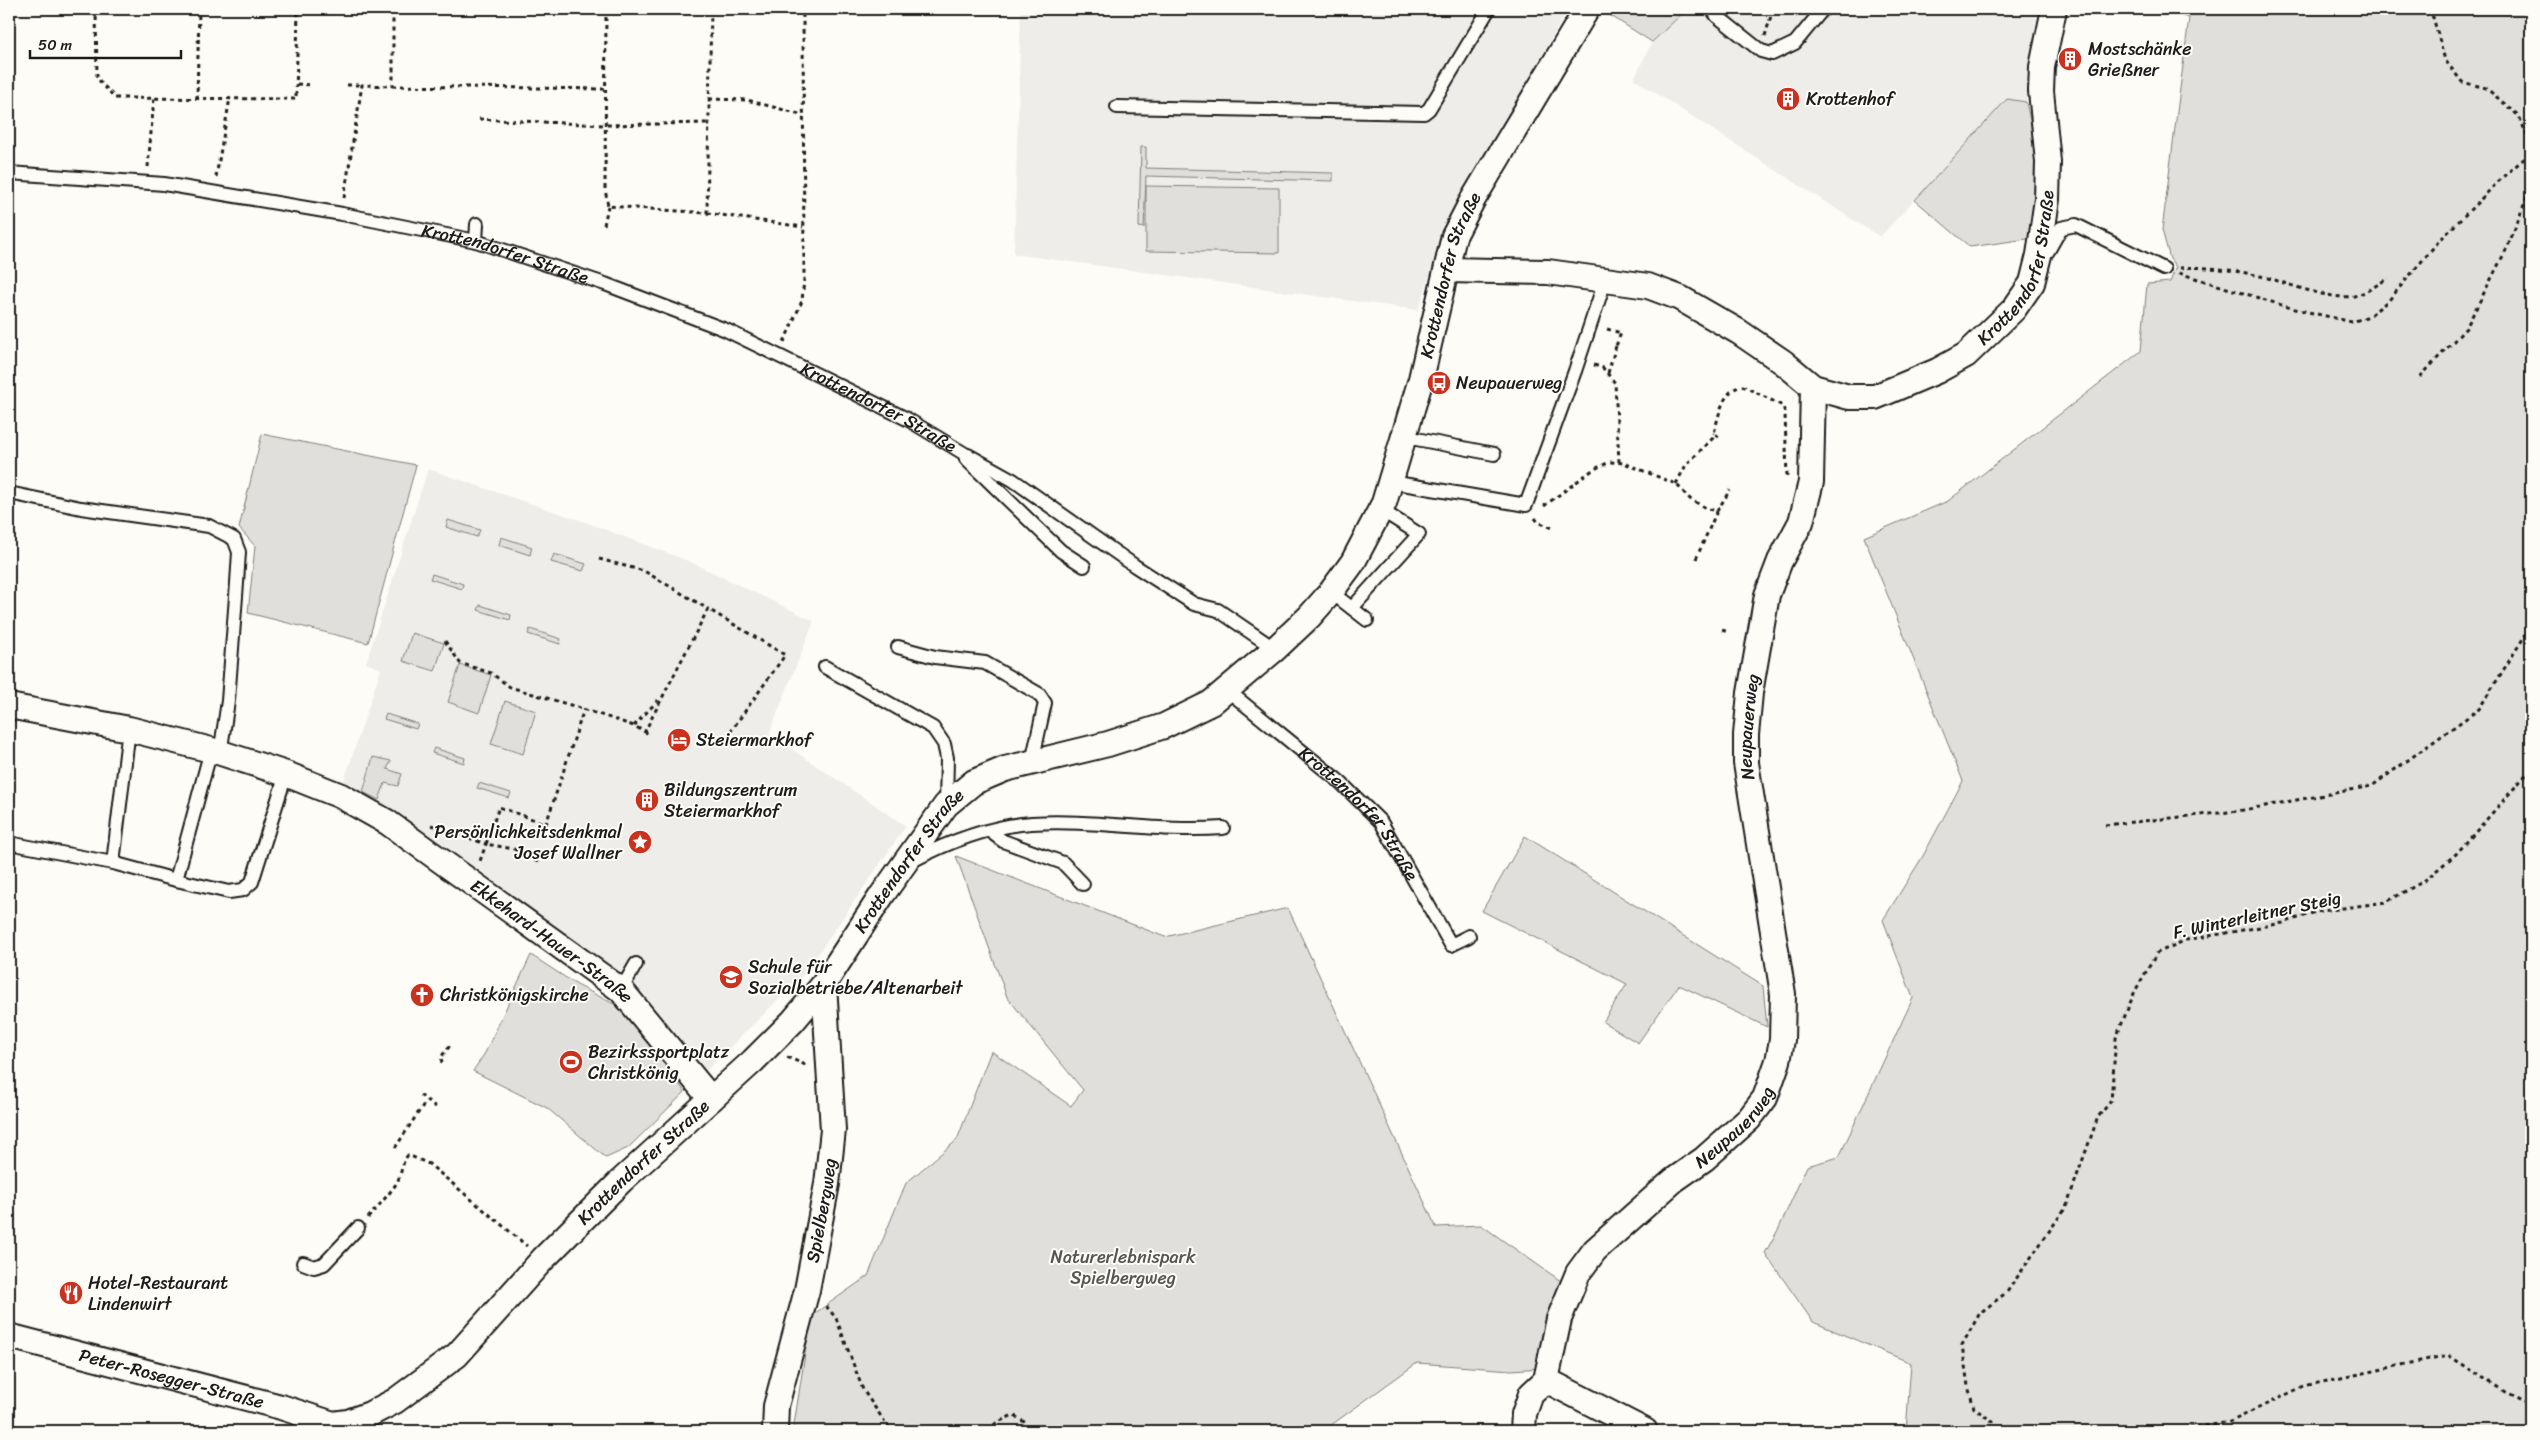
<svg xmlns="http://www.w3.org/2000/svg" width="2540" height="1440" font-family="Sriracha,sans-serif">
  <rect width="100%" height="100%" fill="#fdfcf7"/>
  <filter id="ink" filterUnits="userSpaceOnUse"><feTurbulence type="fractalNoise" baseFrequency=".02" numOctaves="2"/><feDisplacementMap in="SourceGraphic" scale="10" xChannelSelector="R" yChannelSelector="G"/><feConvolveMatrix kernelMatrix="1 2 1 2 8 2 1 2 1" color-interpolation-filters="sRGB"/></filter>
  <g filter="url(#ink)">
    <g fill="#eeede9">
      <path d="M1021,9H1568L1449,221L1418,310L1014,254Z"/>
      <path d="M1687,9H2040L2026,102L2007,99L1880,237L1634,79L1652,42Z"/>
      <path d="M428,469L585,522L691,562L814,621L769,734L906,826L805,973L700,1077L639,1009L359,807L363,792L344,781L381,669L366,663Z"/>
    </g>
    <g fill="#e0dfdb" stroke="#7e7e7c">
      <path d="M1600,9H1687L1652,42Z"/>
      <path d="M2168,9H2531V1431H1906L1911,1363L1813,1322L1765,1253L1779,1228L1807,1166L1839,1157L1913,998L1883,920L1923,856L1963,781L1864,537L1948,501L2141,351L2147,284L2170,282L2176,267L2170,259L2162,230L2189,18L2175,14Z"/>
      <path d="M2007,99L2026,102L2036,149L2034,238L1970,247L1915,200Z"/>
      <path d="M1141,147H1146V168L1333,173V181L1146,176L1144,228L1139,227Z"/>
      <path d="M1146,186L1279,188V253L1146,251Z"/>
      <path d="M262,434L416,465L368,643L248,613L255,546L239,528Z"/>
      <path d="M448,520L480,530L477,537L446,527Z"/>
      <path d="M501,537L532,547L530,555L499,545Z"/>
      <path d="M554,554L586,564L583,571L551,562Z"/>
      <path d="M432,574L463,584L462,589L430,579Z"/>
      <path d="M480,605L511,615L510,620L478,610Z"/>
      <path d="M530,629L561,639L560,644L528,634Z"/>
      <path d="M412,633L444,643L435,671L403,661Z"/>
      <path d="M460,665L491,675L479,713L448,702Z"/>
      <path d="M505,701L536,711L523,754L491,744Z"/>
      <path d="M386,714L418,724L416,729L384,719Z"/>
      <path d="M434,748L465,758L464,763L432,753Z"/>
      <path d="M373,757L391,761L387,769L402,774L398,786L385,783L379,800L363,792Z"/>
      <path d="M479,783L511,793L509,798L477,788Z"/>
      <path d="M1525,836L1763,986L1767,1027L1679,985L1638,1043L1603,1022L1627,984L1482,911Z"/>
      <path d="M956,856L1165,937L1288,908L1436,1227L1481,1225L1565,1284L1542,1368L1511,1370L1417,1363L1323,1431H793L811,1316L868,1276L906,1183L957,1140L991,1051L1071,1106L1083,1090L1007,997Z"/>
      <path d="M531,955L577,985L616,1005L641,1033L685,1092L628,1148L606,1158L547,1108L473,1071L485,1053Z"/>
    </g>
    <g fill="none" stroke-linecap="round" stroke-linejoin="round">
      <g stroke="#1c1c1c" stroke-width="16">
        <g id="lane">
          <path d="M1712,9L1717,16L1761,51L1772,54L1795,43L1823,9"/>
          <path d="M1117,107L1424,113L1429,109L1489,9"/>
          <path id="s1" d="M9,173L164,184L342,214L476,241L605,284L726,330L907,419L965,454L966,459L1061,551L1084,566"/>
          <path d="M476,241L477,224"/>
          <path d="M2042,255L2048,251L2061,228L2076,225L2164,269"/>
          <path d="M1406,437L1494,454"/>
          <path d="M968,455L1013,480L1135,566L1194,604L1218,610L1275,649"/>
          <path d="M1391,482L1526,505L1575,371L1606,278"/>
          <path d="M9,493L81,508L209,526L234,539L239,552L237,583L228,701L222,741L208,761L176,880L229,892L243,890L252,882L286,774"/>
          <path d="M1331,592L1367,620"/>
          <path d="M1352,608L1419,534L1381,510"/>
          <path d="M898,647L935,657L985,663L1039,694L1045,703L1032,762"/>
          <path d="M825,667L933,728L944,744L947,758L946,805"/>
          <path id="s2" d="M1227,690L1340,782L1381,822L1451,945L1469,936"/>
          <path d="M993,830L995,835L1003,841L1063,863L1083,884"/>
          <path d="M9,843L113,863L176,880"/>
          <path d="M912,861C948,842 991,826 1032,823C1096,819 1159,833 1223,828"/>
          <path d="M113,863L129,729"/>
          <path d="M621,990L636,964"/>
          <path d="M303,1263L314,1267L324,1264L358,1228"/>
        </g>
      </g>
      <g stroke="#1c1c1c" stroke-width="28">
        <g id="street">
          <path id="s3" d="M1447,270L1548,272L1648,286L1680,298L1739,332L1783,362L1813,387L1849,397H1875L1937,371L1966,355L2014,309L2032,283L2039,255L2047,199L2048,162L2041,91L2042,67L2054,9"/>
          <path id="s4" d="M9,706L129,729L215,751L286,774L341,796L387,822L621,990L711,1099"/>
          <path id="s5" d="M9,1336L281,1407L333,1424L348,1422L370,1414L395,1401L457,1355L543,1259L621,1181L753,1061L793,1021L824,984L882,895L946,805L974,782L1005,769L1108,744L1164,726L1211,703L1275,649L1309,617L1331,592L1353,562L1384,503L1421,379L1454,236L1472,201L1587,9"/>
          <path d="M1546,1380L1645,1431"/>
          <path id="s6" d="M775,1431L776,1406L807,1290L827,1184L833,1130L824,984"/>
          <path id="s7" d="M1523,1431L1524,1414L1531,1394L1546,1380L1559,1319L1578,1273L1595,1250L1674,1180L1704,1159L1749,1119L1765,1098L1778,1061L1782,1040L1783,994L1746,763V735L1750,693L1767,595L1780,561L1801,522L1811,482L1813,387"/>
        </g>
      </g>
      <g stroke="#1c1c1c" stroke-width="3" stroke-dasharray="4 4" stroke-linecap="butt">
        <path d="M96,9L97,78L115,98L296,99L298,9"/>
        <path d="M606,9L605,189L608,206L707,213L711,9"/>
        <path d="M2424,13L2433,17L2445,60L2462,82L2486,88L2519,116L2531,145"/>
        <path d="M1765,36L1773,9"/>
        <path d="M297,84L312,85"/>
        <path d="M347,85H362"/>
        <path d="M393,86L605,89"/>
        <path d="M197,99L199,9"/>
        <path d="M709,99L747,100L803,115"/>
        <path d="M479,119L605,125L709,123"/>
        <path d="M148,167L154,98"/>
        <path d="M216,177L230,98"/>
        <path d="M344,198L362,85L393,86V9"/>
        <path d="M707,213L803,227"/>
        <path d="M604,225L608,206"/>
        <path d="M2180,268C2207,266 2234,270 2260,276C2286,282 2328,301 2354,296C2366,293 2377,285 2388,278"/>
        <path d="M2179,273L2291,308L2352,322L2369,316L2389,300L2438,242L2506,174L2531,153"/>
        <path d="M1607,329L1621,333L1616,346H1618"/>
        <path d="M784,342L802,301L804,279L803,9"/>
        <path d="M1594,365L1603,368L1615,383L1619,462"/>
        <path d="M1608,373L1616,346"/>
        <path d="M2420,377L2466,328L2508,246L2531,187"/>
        <path d="M1719,437L1714,433C1719,416 1722,389 1743,386L1783,406L1785,413L1787,478"/>
        <path d="M1676,484L1686,465L1713,438L1714,433"/>
        <path d="M1544,506L1594,469L1610,462L1624,463L1676,484L1690,499L1706,508L1717,511L1730,490"/>
        <path d="M1535,518L1538,522L1555,529"/>
        <path d="M599,559L644,571L708,609"/>
        <path d="M1696,559L1717,511"/>
        <path d="M1722,630L1728,632"/>
        <path d="M445,641L460,663L491,673L510,687L577,707L634,726L651,735"/>
        <path d="M634,726L658,700"/>
        <path d="M644,733L708,609L785,655L726,738"/>
        <path d="M431,825L486,844L479,864"/>
        <path d="M2105,825L2238,811L2372,786L2479,709L2531,626"/>
        <path d="M538,862L514,849L486,844L499,807L546,824L584,709"/>
        <path d="M787,1057L808,1066"/>
        <path d="M442,1063L441,1057L452,1043"/>
        <path d="M420,1095L437,1108"/>
        <path d="M395,1148L426,1101"/>
        <path d="M368,1218C377,1207 388,1196 396,1184C402,1175 401,1163 408,1155L429,1164L527,1246"/>
        <path d="M826,1306L836,1318L863,1390L891,1431"/>
        <path d="M2531,1312L2529,1316L2531,1349"/>
        <path d="M988,1431L996,1423L1013,1415L1026,1423L1028,1431"/>
        <path d="M1993,1431V1422L1974,1408L1968,1386L1962,1345L1980,1313L2007,1292L2066,1207L2098,1117L2111,1101L2116,1038L2135,991L2157,953L2186,940L2283,923L2316,912L2386,902L2424,881L2456,854L2531,769"/>
        <path d="M2173,1431L2230,1422L2304,1386L2448,1355L2505,1392L2531,1404"/>
      </g>
      <use href="#lane" stroke="#fdfcf7" stroke-width="12"/>
      <use href="#street" stroke="#fdfcf7" stroke-width="24"/>
    </g>
  </g>
  <defs>
    <g id="building-disc" transform="scale(1.25)"><circle r="9.5" fill="#c8321e" stroke="#fdfcf7"/><path d="M-4-6H4V6H1V3H-1V6H-4ZM-2.5-4.3h1.7v1.8h-1.7ZM.8-4.3h1.7v1.8H.8ZM-2.5-1h1.7V.8h-1.7ZM.8-1h1.7V.8H.8Z" fill="#fff"/></g>
    <g id="bus-disc" transform="scale(1.25)"><circle r="9.5" fill="#c8321e" stroke="#fdfcf7"/><path d="M-5-6H5V4H4V6H2V4H-2V6H-4V4H-5ZM-3.5-4V0h7V-4ZM-3.5 1.2v1.5H-2V1.2ZM2 1.2v1.5H3.5V1.2Z" fill="#fff"/></g>
    <g id="hotel-disc" transform="scale(1.25)"><circle r="9.5" fill="#c8321e" stroke="#fdfcf7"/><path d="M-6-4.5h1.5V1H6V5H4.5V3h-9V5H-6ZM-4 0a1.8 1.8 0 1 1 3.6 0ZM.5 0V-2.5h3Q6-2.5 6 0Z" fill="#fff"/></g>
    <g id="sight-disc" transform="scale(1.25)"><circle r="9.5" fill="#c8321e" stroke="#fdfcf7"/><path d="M0-6L1.8-2.2L6-1.7L2.9 1.2L3.7 5.4L0 3.3L-3.7 5.4L-2.9 1.2L-6-1.7L-1.8-2.2Z" fill="#fff"/></g>
    <g id="school-disc" transform="scale(1.25)"><circle r="9.5" fill="#c8321e" stroke="#fdfcf7"/><path d="M0-5L7-2L0 1L-7-2ZM-4 1L0 2.5L4 1V4Q0 6-4 4Z" fill="#fff"/></g>
    <g id="church-disc" transform="scale(1.25)"><circle r="9.5" fill="#c8321e" stroke="#fdfcf7"/><path d="M-1.2-6h2.4v3.5h3.3v2.4h-3.3V6h-2.4V-.1h-3.3v-2.4h3.3Z" fill="#fff"/></g>
    <g id="stadium-disc" transform="scale(1.25)"><circle r="9.5" fill="#c8321e" stroke="#fdfcf7"/><path d="M0-5a6.5 5 0 1 0 0 10a6.5 5 0 1 0 0-10ZM-3.5-1.8h7v3.6h-7Z" fill="#fff"/></g>
    <g id="restaurant-disc" transform="scale(1.25)"><circle r="9.5" fill="#c8321e" stroke="#fdfcf7"/><path d="M-5-6h1v4h1v-4h1v4h1v-4h1v5L-1.5 .5V6h-2V.5L-5-1ZM5-6V6H3V1.5H1.5Q1.5-4 5-6Z" fill="#fff"/></g>
  </defs>
  <g fill-rule="evenodd">
    <use href="#building-disc" x="2070" y="59"/>
    <use href="#building-disc" x="1788" y="99"/>
    <use href="#bus-disc" x="1439" y="383"/>
    <use href="#hotel-disc" x="679" y="740"/>
    <use href="#building-disc" x="647" y="800"/>
    <use href="#sight-disc" x="640" y="842"/>
    <use href="#school-disc" x="731" y="977"/>
    <use href="#church-disc" x="422" y="995"/>
    <use href="#stadium-disc" x="571" y="1062"/>
    <use href="#restaurant-disc" x="71" y="1293"/>
  </g>
  <g text-anchor="middle" dominant-baseline="central" stroke-width="4" stroke-linejoin="round" paint-order="stroke">
    <g font-size="18" fill="#1c1c1c" stroke="#fdfcf7" text-anchor="start">
      <text x="2088" y="49">Mostschänke<tspan x="2088" dy="21">Grießner</tspan></text>
      <text x="1806" y="99">Krottenhof</text>
      <text x="1456" y="383">Neupauerweg</text>
      <text x="696" y="740">Steiermarkhof</text>
      <text x="664" y="790">Bildungszentrum<tspan x="664" dy="21">Steiermarkhof</tspan></text>
      <text x="622" y="832" text-anchor="end">Persönlichkeitsdenkmal<tspan x="622" dy="21">Josef Wallner</tspan></text>
      <text x="748" y="967">Schule für<tspan x="748" dy="21">Sozialbetriebe/Altenarbeit</tspan></text>
      <text x="440" y="995">Christkönigskirche</text>
      <text x="588" y="1052">Bezirkssportplatz<tspan x="588" dy="21">Christkönig</tspan></text>
      <text x="88" y="1283">Hotel-Restaurant<tspan x="88" dy="21">Lindenwirt</tspan></text>
    </g>
    <g font-size="18" fill="#1c1c1c" stroke="#fdfcf7">
      <text stroke="none"><textPath href="#s1" startOffset="504">Krottendorfer Straße</textPath></text>
      <text stroke="none"><textPath href="#s3" startOffset="666">Krottendorfer Straße</textPath></text>
      <text stroke="none"><textPath href="#s5" startOffset="2011">Krottendorfer Straße</textPath></text>
      <text stroke="none"><textPath href="#s1" startOffset="909">Krottendorfer Straße</textPath></text>
      <text stroke="none"><textPath href="#s7" startOffset="805">Neupauerweg</textPath></text>
      <text stroke="none"><textPath href="#s2" startOffset="182">Krottendorfer Straße</textPath></text>
      <text stroke="none"><textPath href="#s5" startOffset="1152">Krottendorfer Straße</textPath></text>
      <text transform="translate(2257 915) rotate(-12)">F. Winterleitner Steig</text>
      <text stroke="none"><textPath href="#s4" startOffset="601">Ekkehard-Hauer-Straße</textPath></text>
      <text stroke="none"><textPath href="#s7" startOffset="386">Neupauerweg</textPath></text>
      <text stroke="none"><textPath href="#s5" startOffset="748">Krottendorfer Straße</textPath></text>
      <text stroke="none"><textPath href="#s6" startOffset="226">Spielbergweg</textPath></text>
      <text stroke="none"><textPath href="#s5" startOffset="168">Peter-Rosegger-Straße</textPath></text>
    </g>
    <g font-size="18" fill="#575655" stroke="#fdfcf7">
      <text x="1123" y="1257">Naturerlebnispark<tspan x="1123" dy="21">Spielbergweg</tspan></text>
    </g>
  </g>
  <rect width="2540" height="1440" fill="none" stroke="#fdfcf7" stroke-width="30"/>
  <rect x="15" y="15" width="2510" height="1410" fill="none" stroke="#1c1c1c" stroke-width="2" filter="url(#ink)"/>
  <path d="M30 50v8h151v-8" fill="none" stroke="#1c1c1c" stroke-width="2.5"/>
  <text x="38" y="50" font-size="15" fill="#1c1c1c" stroke="#fdfcf7" stroke-width="4" paint-order="stroke">50 m</text>
</svg>
